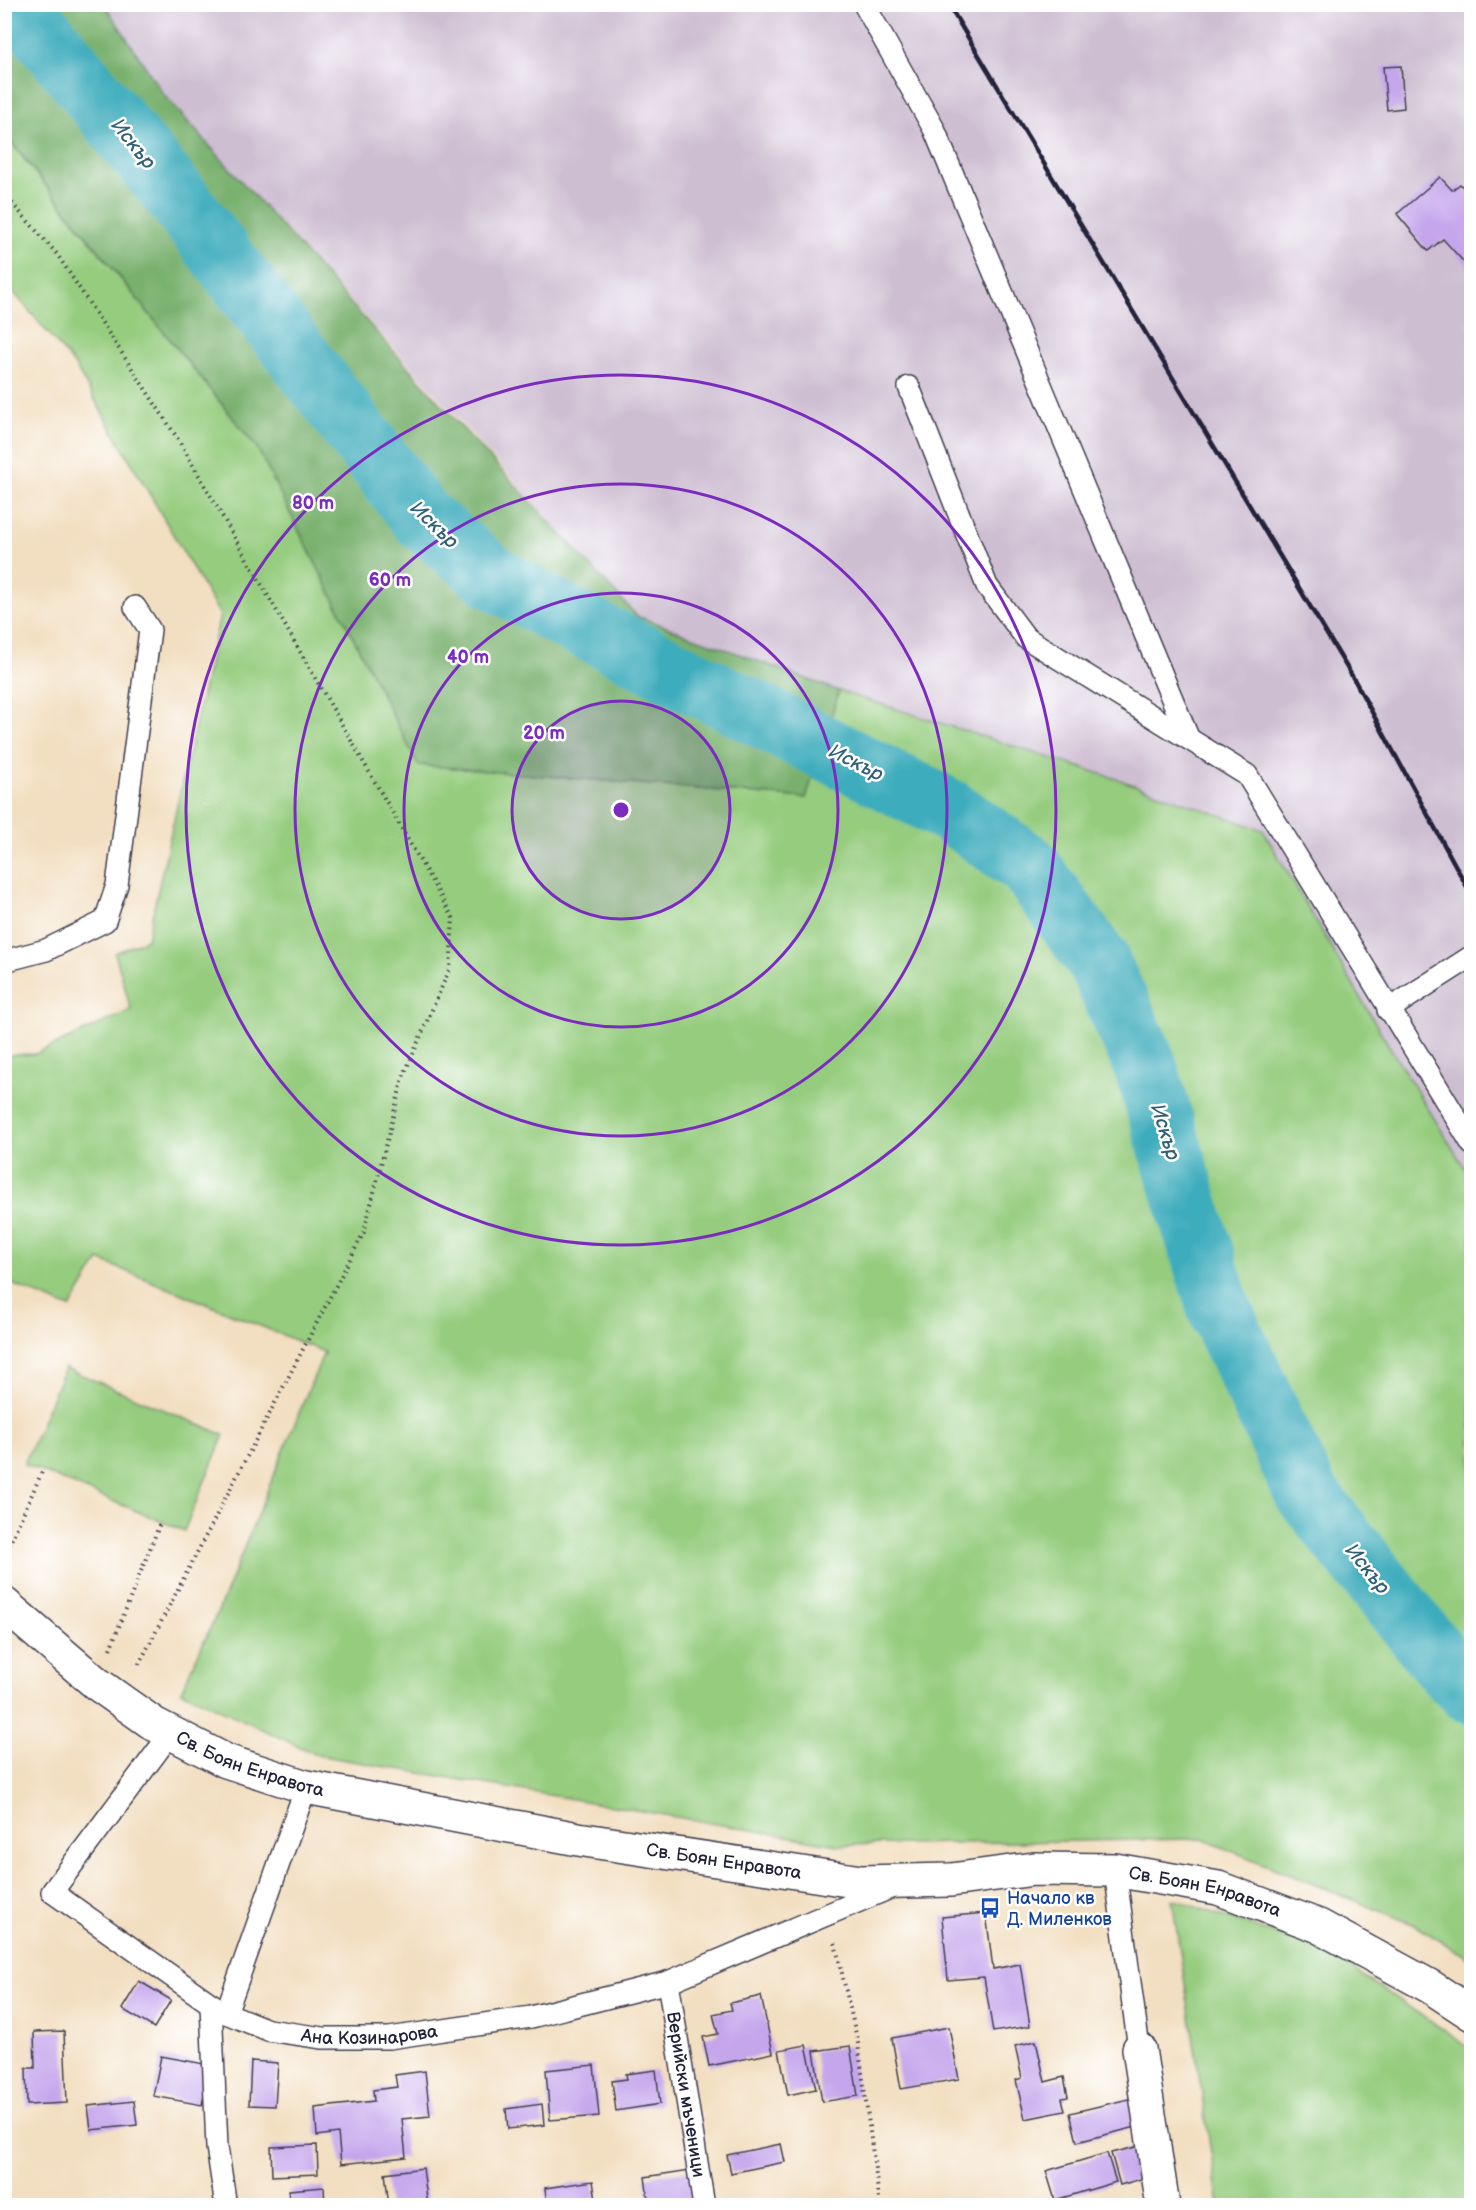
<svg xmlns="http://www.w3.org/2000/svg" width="1476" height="2210" font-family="'Balsamiq Sans',sans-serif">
  <rect width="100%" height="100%" fill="#fff"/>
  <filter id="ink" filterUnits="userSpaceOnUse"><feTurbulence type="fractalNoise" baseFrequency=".0167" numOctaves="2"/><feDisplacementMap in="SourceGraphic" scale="12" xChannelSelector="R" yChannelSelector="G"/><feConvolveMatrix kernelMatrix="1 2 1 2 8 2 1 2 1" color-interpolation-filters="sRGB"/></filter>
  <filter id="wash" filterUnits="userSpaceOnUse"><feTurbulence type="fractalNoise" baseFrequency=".008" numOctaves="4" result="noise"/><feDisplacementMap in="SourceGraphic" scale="24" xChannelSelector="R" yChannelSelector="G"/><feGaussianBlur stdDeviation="1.35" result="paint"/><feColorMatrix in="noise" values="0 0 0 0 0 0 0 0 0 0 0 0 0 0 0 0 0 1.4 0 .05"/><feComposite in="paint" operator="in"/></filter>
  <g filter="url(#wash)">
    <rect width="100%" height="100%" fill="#f2dec0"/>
    <path fill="#cebed2" d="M105,5H1471V1387L1120,780L839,691L637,616L164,95Z"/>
    <g fill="#95cc7e" stroke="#5c775c" stroke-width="1.5">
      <path d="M4,134L257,448L418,765L806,798L839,691L1120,780L1263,830L1378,1028L1471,1178V1960L1415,1925L1202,1839L838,1845L317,1755L181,1691L219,1609L324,1352L99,1260L70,1308L5,1281V1055L35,1054L131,1010L115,953L147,939L220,615L74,364L5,282Z"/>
      <path d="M65,1368L224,1435L184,1531L24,1464Z"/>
      <path d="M1172,1899L1326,1951L1471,2049V2205H1219Z"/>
    </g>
    <path fill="#78b06d" stroke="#4d6954" stroke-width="1.5" d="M4,5H105L164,95L468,434L637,616L839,691L806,798L418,765L257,448L5,134Z"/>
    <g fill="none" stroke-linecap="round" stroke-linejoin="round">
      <path stroke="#3eacbc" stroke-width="64" d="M19,4L179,200L422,518L493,577L567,618L950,811L1028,865L1098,961L1144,1062L1218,1306L1306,1493L1447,1669L1472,1693"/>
    </g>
    <g id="blocks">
      <g fill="#c5a6ec">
        <path d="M1401,66L1404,108L1387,110L1383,67Z"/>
        <path d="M1440,177L1452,190L1460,184L1472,197V271L1443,239L1428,251L1397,214Z"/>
        <path d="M986,1913L993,1969L1020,1964L1030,2026L993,2032L984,1977L948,1980L942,1917Z"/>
        <path d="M139,1981L171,2000L154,2028L122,2009Z"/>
        <path d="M761,1996L773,2053L709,2066L703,2037L718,2034L713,2014L732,2010L730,2003Z"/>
        <path d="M949,2027L959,2079L901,2089L892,2038Z"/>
        <path d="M64,2031L67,2103L27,2105L26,2068H35L34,2032Z"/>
        <path d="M1036,2041L1045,2082L1064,2077L1068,2097L1062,2098L1065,2111L1025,2119L1016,2080L1022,2078L1015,2046Z"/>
        <path d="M806,2045L816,2089L788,2095L779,2050Z"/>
        <path d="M850,2046L858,2096L822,2102L814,2051Z"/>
        <path d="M161,2056L210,2065L202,2105L153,2096Z"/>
        <path d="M251,2061L278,2063L275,2106L249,2105Z"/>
        <path d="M594,2065L599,2116L550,2120L546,2070Z"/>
        <path d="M656,2070L660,2104L616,2111L612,2081L627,2079L626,2074Z"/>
        <path d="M425,2071L430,2116L402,2119L406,2157L341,2164L338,2133L317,2136L315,2108L374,2101L373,2090L397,2087L395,2075Z"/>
        <path d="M1133,2098L1140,2126L1077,2142L1070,2113Z"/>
        <path d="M134,2101L137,2125L91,2130L88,2106Z"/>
        <path d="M542,2104L544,2125L508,2129L506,2109Z"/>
        <path d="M781,2144L785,2162L731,2173L727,2155Z"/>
        <path d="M317,2145L318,2174L272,2176L271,2147Z"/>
        <path d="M1140,2146L1148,2177L1120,2185L1111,2153Z"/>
        <path d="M1107,2153L1116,2182L1055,2200L1046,2171Z"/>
        <path d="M423,2168L428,2206H389L385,2173Z"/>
        <path d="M690,2170L695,2206H649L645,2177Z"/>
        <path d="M593,2181L597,2206H547L545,2188Z"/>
        <path d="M324,2187L325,2206H290L289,2190Z"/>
      </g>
    </g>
  </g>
  <g filter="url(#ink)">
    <use href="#blocks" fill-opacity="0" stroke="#413e4f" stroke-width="1.5"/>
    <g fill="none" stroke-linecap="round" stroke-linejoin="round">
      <g stroke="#413e4f" stroke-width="24">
        <g id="service">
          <path d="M864,4L934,129L1188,737"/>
          <path d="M909,387L987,586L1026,638L1247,775L1472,1144"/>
          <path d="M4,961L46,950L105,921L117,885L150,630L135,607"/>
          <path d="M1388,1010L1472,956"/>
          <path id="s1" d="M171,1733L52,1892L211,2004L226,2013L268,2030L323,2038H389L531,2017L668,1982L890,1888"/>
          <path d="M1115,1870L1139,2049"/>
          <path id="s2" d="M668,1982L704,2206"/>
          <path d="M211,2004L217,2147L226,2206"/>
          <path d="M226,2013L306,1787"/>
        </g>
      </g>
      <g stroke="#413e4f" stroke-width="36">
        <g id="minor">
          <path id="s3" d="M4,1604L96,1683L154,1724L226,1761L306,1787L578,1839L861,1882L951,1880L1034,1869L1115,1870L1218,1888L1319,1926L1431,1987L1472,2014"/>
          <path d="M1139,2049L1163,2206"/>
        </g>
      </g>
      <g stroke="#413e4f" stroke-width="4" stroke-dasharray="1.5 4.5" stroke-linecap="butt">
        <path d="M4,194L57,254L178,439L453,918L450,968L403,1077L364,1232L137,1668"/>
        <path d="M4,1556L42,1472"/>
        <path d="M110,1649L161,1521"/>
        <path d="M835,1943L858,2043L880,2206"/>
      </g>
      <use href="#service" stroke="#fff" stroke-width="21"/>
      <use href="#minor" stroke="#fff" stroke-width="33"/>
      <path stroke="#22223b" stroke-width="4.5" d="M948,4L1355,681L1472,896"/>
    </g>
  </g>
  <circle cx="621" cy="810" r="109" fill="#7b2cbf" fill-opacity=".12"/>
  <g fill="none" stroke="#7b2cbf" stroke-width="3">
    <circle cx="621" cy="810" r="109"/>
    <circle cx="621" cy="810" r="217"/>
    <circle cx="621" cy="810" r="326"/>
    <circle cx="621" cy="810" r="435"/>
  </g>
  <defs>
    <g id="bus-bare" transform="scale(1.62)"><path d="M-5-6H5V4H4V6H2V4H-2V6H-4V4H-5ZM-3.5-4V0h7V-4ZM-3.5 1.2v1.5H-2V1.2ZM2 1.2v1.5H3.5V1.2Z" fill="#1a4fb4" stroke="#fff" stroke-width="2.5" paint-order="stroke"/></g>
  </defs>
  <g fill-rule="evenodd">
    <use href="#bus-bare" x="990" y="1908"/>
  </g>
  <g text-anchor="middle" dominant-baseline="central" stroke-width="5" stroke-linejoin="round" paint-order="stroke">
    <g font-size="18" fill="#22223b" stroke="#fff">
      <text stroke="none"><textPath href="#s3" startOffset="297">Св. Боян Енравота</textPath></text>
      <text stroke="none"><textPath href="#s3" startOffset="782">Св. Боян Енравота</textPath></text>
      <text stroke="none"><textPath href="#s3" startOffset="1268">Св. Боян Енравота</textPath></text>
      <text stroke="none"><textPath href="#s1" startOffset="558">Ана Козинарова</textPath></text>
      <text stroke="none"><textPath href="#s2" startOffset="114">Верийски мъченици</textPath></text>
    </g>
    <g font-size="18" fill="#164399" stroke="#fff" text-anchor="start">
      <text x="1007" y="1898">Начало кв<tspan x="1007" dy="21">Д. Миленков</tspan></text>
    </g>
    <g font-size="20" font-style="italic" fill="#2f6075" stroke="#fff">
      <text transform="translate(133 144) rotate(51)">Искър</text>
      <text transform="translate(434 525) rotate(44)">Искър</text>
      <text transform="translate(856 763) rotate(27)">Искър</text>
      <text transform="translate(1165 1132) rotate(73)">Искър</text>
      <text transform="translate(1367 1569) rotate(51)">Искър</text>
    </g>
  </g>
  <circle cx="621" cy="810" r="9" fill="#7b2cbf" stroke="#fff" stroke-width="3"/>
  <g font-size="18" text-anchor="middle" font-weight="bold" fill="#7b2cbf" stroke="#fff" stroke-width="5" stroke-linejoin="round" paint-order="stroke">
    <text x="313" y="509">80 m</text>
    <text x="390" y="586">60 m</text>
    <text x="468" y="663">40 m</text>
    <text x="544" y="739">20 m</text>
  </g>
  <rect width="1476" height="2210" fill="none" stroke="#fff" stroke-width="24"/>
</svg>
